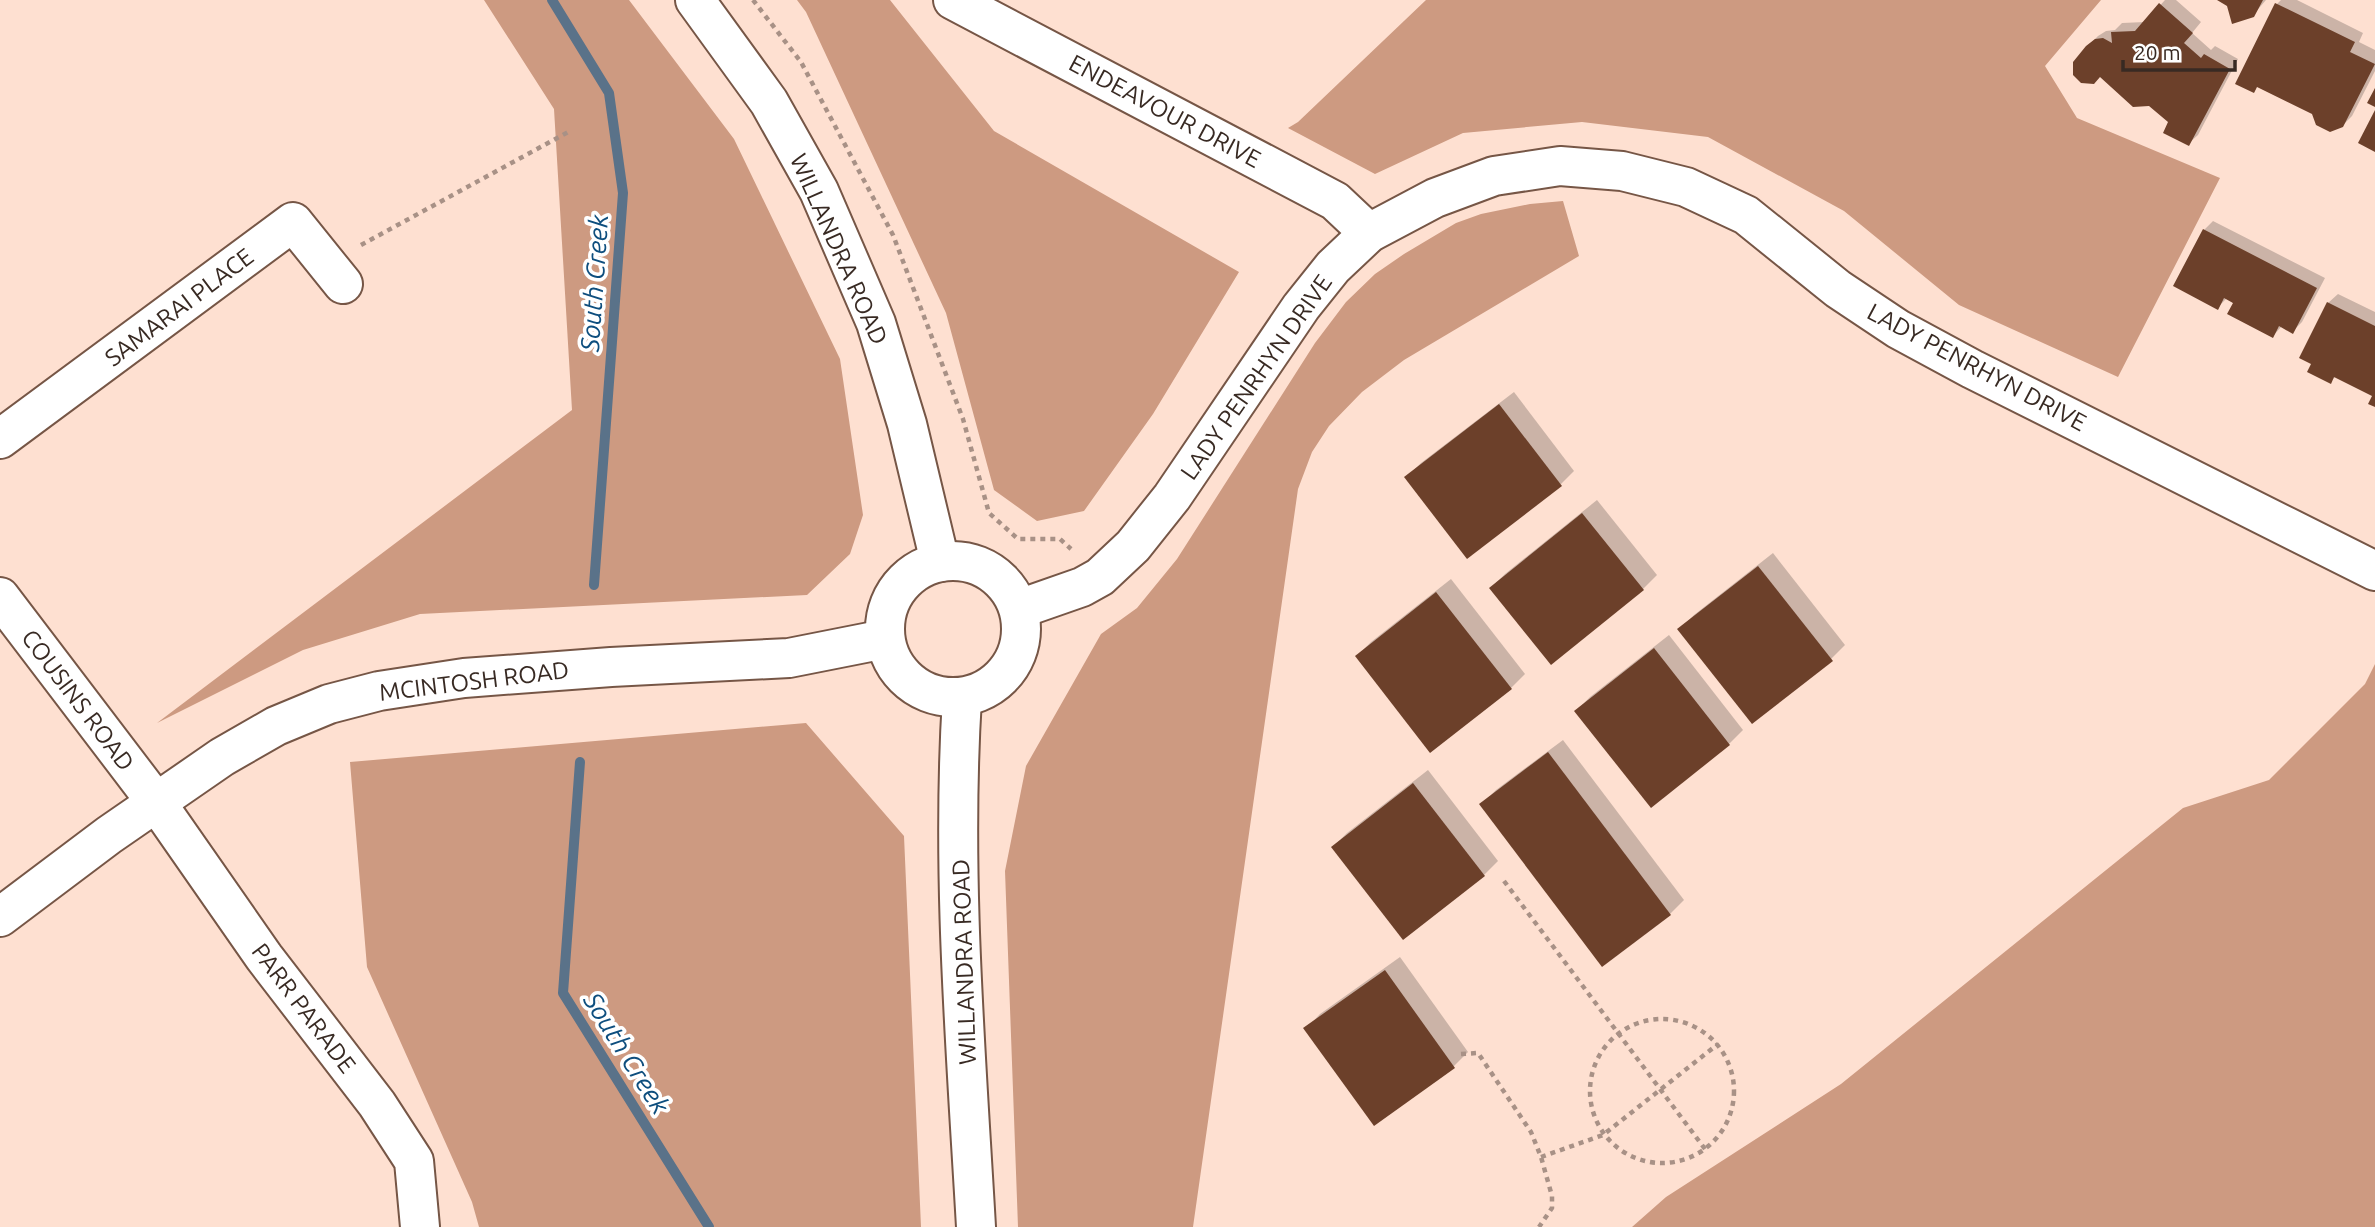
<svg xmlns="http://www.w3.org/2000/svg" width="2375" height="1227" font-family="Ubuntu,sans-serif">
  <rect width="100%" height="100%" fill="#fee0d1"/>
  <g fill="#cd9a81">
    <path d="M484,0H629L734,139L840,359L863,515L850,554L807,595L420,614L303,650L157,723L572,410L554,109Z"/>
    <path d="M797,0H890L994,131L1239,272L1153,414L1084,511L1037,521L994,490L946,313L806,12Z"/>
    <path d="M1426,0H2101L2045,66L2077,118L2220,178L2118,377L1959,305L1844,211L1708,137L1582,122L1463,133L1375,174L1288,128L1298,122Z"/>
    <path d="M1563,201L1579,256L1404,360L1362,392L1329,426L1312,452L1298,489L1193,1227H1018L1005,871L1026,766L1101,634L1137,608L1177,559L1315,343L1346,302L1375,274L1404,254L1456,223L1481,214L1530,204Z"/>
    <path d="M2375,664V1227H1632L1666,1197L1841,1084L2183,808L2269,780L2365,684Z"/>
    <path d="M806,723L904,836L921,1227H479L472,1202L367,967L350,762Z"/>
  </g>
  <g fill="#0003">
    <path d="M2165,0H2176L2201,22L2192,33L2211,50L2215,46L2238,59L2198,135L2188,144L2171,122L2087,47L2098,36L2106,31L2115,30L2122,23L2145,22Z"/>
    <path d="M2221,0H2266L2253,15Z"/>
    <path d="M2281,0H2297L2363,33L2359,42L2375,50V71L2352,116L2342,126L2277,4Z"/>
    <path d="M2213,221L2325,278L2302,322L2293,331L2282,326L2273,336L2227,298L2218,307L2204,230Z"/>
    <path d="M2338,294L2375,312V405V395L2336,376L2330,382L2328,303Z"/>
    <path d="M1514,392L1574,471L1560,485L1407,477L1421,463Z"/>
    <path d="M1597,500L1657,575L1643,589L1491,588L1505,574Z"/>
    <path d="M1773,553L1845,645L1831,659L1680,629L1694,615Z"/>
    <path d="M1451,579L1525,674L1511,688L1357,656L1371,642Z"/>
    <path d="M1669,635L1743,730L1729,744L1576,711L1590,697Z"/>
    <path d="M1563,740L1684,900L1670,914L1482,804L1496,790Z"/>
    <path d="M1428,770L1498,861L1484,875L1333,847L1347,833Z"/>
    <path d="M1400,957L1468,1052L1454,1066L1374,1124L1306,1029L1320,1014Z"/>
  </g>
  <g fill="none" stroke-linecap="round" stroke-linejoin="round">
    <g stroke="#5a7289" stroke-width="10">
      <path d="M552,0L609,93L623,193L594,585"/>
      <path d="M580,762L563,993L709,1227"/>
    </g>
  </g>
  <g fill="#6c402a">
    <path d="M2217,0H2263L2254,17L2232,24L2227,6Z"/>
    <path d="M2159,3L2193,33L2184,43L2201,58L2204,54L2230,69L2189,146L2163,133L2168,122L2149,106L2133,107L2100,77L2094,84L2081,83L2073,75V62L2086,46L2095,39L2103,38L2112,43L2111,32L2135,31Z"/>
    <path d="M2275,3L2355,42L2350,52L2375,64L2343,127L2330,132L2316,125L2312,114L2257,87L2254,93L2235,84Z"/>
    <path d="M2375,88V107L2367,103Z"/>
    <path d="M2375,110V152L2358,143Z"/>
    <path d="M2203,229L2317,288L2293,334L2279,326L2273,338L2227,314L2233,303L2224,298L2218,310L2173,286Z"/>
    <path d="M2327,302L2375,326V407L2368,404L2372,396L2334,377L2331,384L2307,372L2311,364L2299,358Z"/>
    <path d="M1499,404L1562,486L1467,559L1404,477Z"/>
    <path d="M1582,513L1644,590L1551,665L1489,588Z"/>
    <path d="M1758,566L1833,661L1752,724L1677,629Z"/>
    <path d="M1436,592L1512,689L1430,753L1355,656Z"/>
    <path d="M1654,648L1730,745L1651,808L1574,711Z"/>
    <path d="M1548,752L1671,915L1602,967L1479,804Z"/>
    <path d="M1413,783L1485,876L1403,940L1331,847Z"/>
    <path d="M1385,970L1455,1068L1374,1126L1303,1028Z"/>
  </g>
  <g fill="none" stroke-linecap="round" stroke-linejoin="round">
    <g stroke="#765646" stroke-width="42">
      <g id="minor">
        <path d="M953,0L1335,201L1369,233"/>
        <path d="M0,439L293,222L343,284"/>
        <path d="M0,597L156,802L264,957L377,1104L414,1161L420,1227"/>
      </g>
    </g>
    <g stroke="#765646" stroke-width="42">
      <g id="tertiary">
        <path d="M1019,609L1082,587L1100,577L1133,546L1172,497L1301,307L1333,267L1369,233L1435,198L1494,176L1560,166L1622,171L1686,187L1746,215L1838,289L1898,329L1972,369L2375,571"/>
        <path d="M0,917L109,835L222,757L276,726L329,704L379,691L464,678L611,667L789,658L885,639"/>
      </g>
    </g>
    <g stroke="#765646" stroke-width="42">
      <g id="secondary">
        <path d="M695,0L769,102L819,191L876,323L907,424L940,562"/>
        <circle cx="953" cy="629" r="68"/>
        <path d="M962,698C951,874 966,1051 976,1227"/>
      </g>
    </g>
    <g stroke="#a89186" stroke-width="4.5" stroke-dasharray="5 5" stroke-linecap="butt">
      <path d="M753,0L801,62L893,235L963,419L989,513L1018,539H1060L1071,549"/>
      <path d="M361,245L570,131"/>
      <path d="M1504,881L1705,1149"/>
      <circle cx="1662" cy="1091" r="72"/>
      <path d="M1461,1054L1478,1053L1531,1132L1541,1157L1552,1196V1208L1539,1227"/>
      <path d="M1541,1157L1603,1135L1718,1044"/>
    </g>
    <use href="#minor" stroke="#fff" stroke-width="38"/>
    <use href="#tertiary" stroke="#fff" stroke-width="38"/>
    <use href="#secondary" stroke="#fff" stroke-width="38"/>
  </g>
  <g text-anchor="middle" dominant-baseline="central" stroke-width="7" stroke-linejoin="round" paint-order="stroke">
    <g font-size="24" fill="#382a23" stroke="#fff">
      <text transform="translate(1165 111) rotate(28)">ENDEAVOUR DRIVE</text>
      <text transform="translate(839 249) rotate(66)">WILLANDRA ROAD</text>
      <text transform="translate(179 307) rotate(-37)">SAMARAI PLACE</text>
      <text transform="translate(1977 367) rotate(28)">LADY PENRHYN DRIVE</text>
      <text transform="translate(1256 377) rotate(-55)">LADY PENRHYN DRIVE</text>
      <text transform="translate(474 681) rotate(-7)">MCINTOSH ROAD</text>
      <text transform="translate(78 700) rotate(53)">COUSINS ROAD</text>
      <text transform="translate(964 962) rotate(-92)">WILLANDRA ROAD</text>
      <text transform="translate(304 1008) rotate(53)">PARR PARADE</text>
    </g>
    <g font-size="26" font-style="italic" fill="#0e4e7e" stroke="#fff">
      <text transform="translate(594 283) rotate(-86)">South Creek</text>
      <text transform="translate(627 1053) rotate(58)">South Creek</text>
    </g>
  </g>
  <path d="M2123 60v10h112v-10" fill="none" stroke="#382a23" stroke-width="3.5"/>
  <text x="2134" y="60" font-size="21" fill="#382a23" stroke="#ffffff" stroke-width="5" paint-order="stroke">20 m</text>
</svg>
